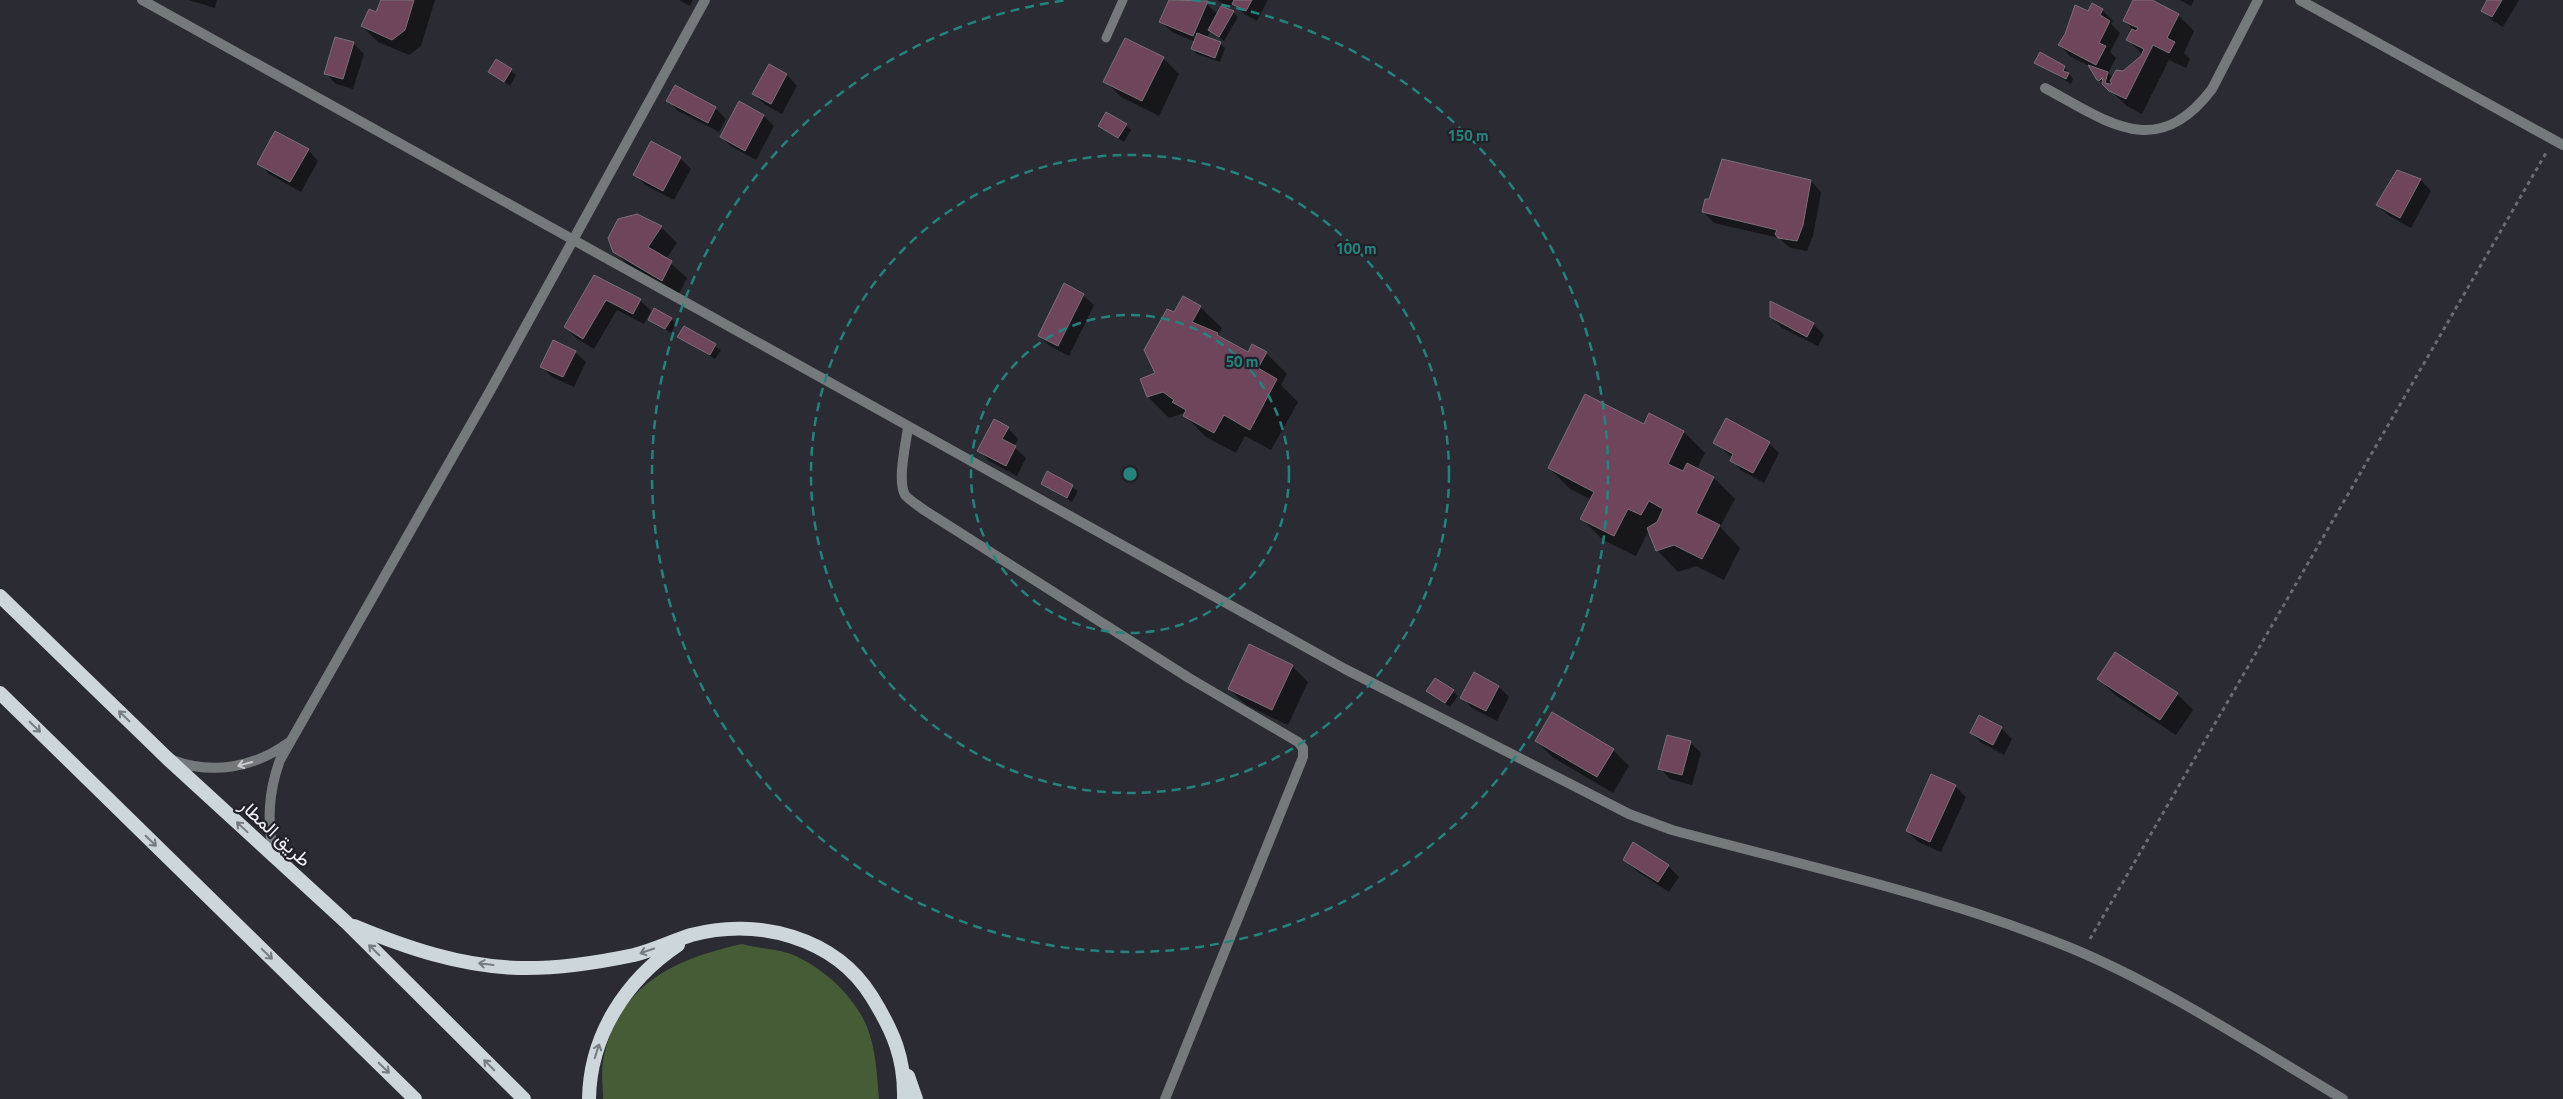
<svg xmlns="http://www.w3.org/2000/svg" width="2563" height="1099" font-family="'Titillium Web',Vazirmatn,sans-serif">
  <rect width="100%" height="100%" fill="#2b2b33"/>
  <path fill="#465c37" d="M742,944C756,948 778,949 791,954C822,967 854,995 867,1027C876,1049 877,1076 879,1099H603C603,1087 601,1073 603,1061C617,985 674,959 742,944Z"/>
  <g fill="#0007">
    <path d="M188,0H217L215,8Z"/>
    <path d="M382,0H435L421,46L409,55L378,42L362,26L376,14Z"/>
    <path d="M679,0H693L690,6Z"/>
    <path d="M1170,0H1202L1218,14L1233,12L1238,17L1224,41L1210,31L1207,38L1220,43L1225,48L1220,62L1197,54L1192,49L1195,42L1172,32L1161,22Z"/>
    <path d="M1217,0H1268L1257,21L1244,14L1233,2L1230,8Z"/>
    <path d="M2135,0H2149L2178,15L2194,31L2184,53L2190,59L2186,68L2169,60L2142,114L2127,106L2098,79L2091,67L2070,56L2059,45L2089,12L2102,10L2113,21L2111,24L2120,33L2110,52L2116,58L2108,73L2113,78L2123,73L2143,55L2128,40L2133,30L2125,21Z"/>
    <path d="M2180,0H2194L2191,6Z"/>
    <path d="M2488,0H2519L2503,27L2493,21L2482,10Z"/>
    <path d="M353,43L364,54L353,89L336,84L326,74Z"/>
    <path d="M1163,58L1179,74L1159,116L1121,97L1105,81Z"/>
    <path d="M497,61L516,75L510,86L490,72Z"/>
    <path d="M2035,62L2064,67L2073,79L2071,84Z"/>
    <path d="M769,66L787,75L797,86L782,114L764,104L753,94Z"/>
    <path d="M668,100L715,108L726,119L719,132L678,111Z"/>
    <path d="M739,103L764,116L774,126L756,160L732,147L721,137Z"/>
    <path d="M1099,125H1126L1131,130L1124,142Z"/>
    <path d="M308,150L318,161L301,192L269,174L259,163Z"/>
    <path d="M680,158L691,169L674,200L645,185L634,174Z"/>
    <path d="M2398,171L2421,180L2431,191L2411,228L2388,215L2377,205Z"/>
    <path d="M1811,181L1821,192L1813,236L1807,251L1790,248L1779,238L1714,223L1703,212Z"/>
    <path d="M661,227L677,243L666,259L687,278L678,296L631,268L614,251Z"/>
    <path d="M594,277L640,300L651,311L644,324L617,310L594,349L576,338L565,327Z"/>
    <path d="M1083,295L1094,305L1069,356L1050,346L1039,336Z"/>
    <path d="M1200,307L1222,328L1218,335L1224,341L1248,354L1266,353L1287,374L1281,385L1298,402L1271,450L1245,436L1236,453L1206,437L1185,416L1187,412L1169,418L1148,397L1141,379L1157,373L1175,314Z"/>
    <path d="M1771,317L1813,324L1824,335L1818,346L1782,328Z"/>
    <path d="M671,319L676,323L671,333L650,320Z"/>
    <path d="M684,327L721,350L715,359L679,337Z"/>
    <path d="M575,352L586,362L574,387L552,377L541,366Z"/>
    <path d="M1650,415L1684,432L1705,453L1697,469L1714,478L1735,499L1720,527L1740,548L1724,580L1696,566L1678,572L1657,550L1649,530L1636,556L1603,540L1582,519L1592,500L1570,489L1549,468L1644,426Z"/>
    <path d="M1008,428L1018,439L1014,447L1026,458L1017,476L989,461L979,450Z"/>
    <path d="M1715,443H1769L1779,453L1764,483L1742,471L1731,460L1733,458Z"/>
    <path d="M1048,473L1078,491L1072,502L1042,483Z"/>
    <path d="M1292,666L1308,682L1288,725L1246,705L1229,689Z"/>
    <path d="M2099,679L2177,694L2193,710L2176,735L2115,695Z"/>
    <path d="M1499,687L1509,697L1497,721L1472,708L1462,697Z"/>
    <path d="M1428,690L1453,691L1458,696L1450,707Z"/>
    <path d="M1979,717L2001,728L2012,739L2004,755L1982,743L1971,733Z"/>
    <path d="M1536,741L1613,750L1629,766L1613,793L1552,757Z"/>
    <path d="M1690,742L1701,753L1692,785L1670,779L1660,768Z"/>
    <path d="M1955,786L1966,797L1941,852L1918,842L1907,831Z"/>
    <path d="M1634,844L1668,866L1679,877L1669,892L1635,870L1624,859Z"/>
  </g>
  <g fill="#6f455c" stroke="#7a7075">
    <path d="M381,0H414L405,30L392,40L361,26L369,9L376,12Z"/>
    <path d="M1169,0L1208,1L1193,36L1159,22Z"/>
    <path d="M1234,0H1252L1246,11L1232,4Z"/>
    <path d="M2133,0H2152L2179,14L2167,38L2175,42L2169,53L2153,45L2126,99L2109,91L2102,84L2103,77L2099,81L2097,80L2088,65L2108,72L2105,83L2110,84H2112L2110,81L2116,70L2123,71L2141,56L2144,49L2126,40L2132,29L2136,31L2138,28L2123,21Z"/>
    <path d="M2487,0H2502L2492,17L2481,11Z"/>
    <path d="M2092,3L2103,9L2100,15L2110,21L2099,43L2106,46L2096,65L2058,45L2065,34L2075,5L2088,11Z"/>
    <path d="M1221,6L1234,11L1219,37L1208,30Z"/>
    <path d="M1197,33L1221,42L1215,58L1191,49Z"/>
    <path d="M335,37L354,42L343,79L324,74Z"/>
    <path d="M1125,38L1164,57L1142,101L1103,82Z"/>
    <path d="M2040,52L2065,66L2063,71L2069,73L2066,79L2034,63Z"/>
    <path d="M496,59L512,69L504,82L488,72Z"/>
    <path d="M769,64L787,74L771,104L752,94Z"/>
    <path d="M675,85L716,107L708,123L666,101Z"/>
    <path d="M739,101L764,115L745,151L720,137Z"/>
    <path d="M1106,112L1127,124L1118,138L1098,126Z"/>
    <path d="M275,131L309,149L290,182L257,164Z"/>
    <path d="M651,141L681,157L663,191L633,175Z"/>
    <path d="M1722,159L1811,180L1803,225L1797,241L1778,238L1775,234L1777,230L1702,212L1705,199H1709Z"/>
    <path d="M2397,170L2421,179L2400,218L2376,205Z"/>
    <path d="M637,214L662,226L648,247L672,261L662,281L613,252L608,238L618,219Z"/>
    <path d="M594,275L641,299L633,314L606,300L583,339L564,327Z"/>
    <path d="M1064,283L1084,294L1058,346L1038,336Z"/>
    <path d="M1183,296L1201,306L1192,322L1218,333L1217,335L1248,352L1252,344L1267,352L1258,368L1277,379L1250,430L1224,415L1214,433L1183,416L1186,410L1172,402L1174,400L1163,392L1147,397L1140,379L1155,373L1144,350L1167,309L1174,312Z"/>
    <path d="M1770,301L1814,323L1807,337L1770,317Z"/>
    <path d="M654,308L672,318L665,329L648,320Z"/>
    <path d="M684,326L716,344L710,355L677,337Z"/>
    <path d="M553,340L576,351L563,377L540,367Z"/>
    <path d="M1585,394L1644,424L1649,413L1684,431L1668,464L1683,471L1687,463L1714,477L1696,513L1720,525L1702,559L1674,545L1656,551L1647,528L1657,522L1663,509L1649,501L1641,515L1628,509L1614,536L1580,519L1594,492L1548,468Z"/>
    <path d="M1726,418L1770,442L1753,473L1730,461L1733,454L1713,443Z"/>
    <path d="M994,419L1009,427L1002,439L1016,446L1006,466L977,451Z"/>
    <path d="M1047,471L1073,485L1067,498L1041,484Z"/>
    <path d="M1249,644L1293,665L1272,710L1228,689Z"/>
    <path d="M2115,652L2178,693L2160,720L2097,679Z"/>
    <path d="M1474,672L1499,686L1486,711L1460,698Z"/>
    <path d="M1435,678L1454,690L1445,703L1426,691Z"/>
    <path d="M1552,712L1614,749L1597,777L1535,741Z"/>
    <path d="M1979,715L2002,727L1993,745L1970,733Z"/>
    <path d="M1667,735L1691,741L1682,775L1658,769Z"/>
    <path d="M1931,774L1956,785L1930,842L1906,831Z"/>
    <path d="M1633,842L1669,865L1658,882L1623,860Z"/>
  </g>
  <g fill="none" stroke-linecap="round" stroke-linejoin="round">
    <path stroke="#6b6b72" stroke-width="3" stroke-dasharray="4 4" stroke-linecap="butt" d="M2090,939L2546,153"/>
    <path stroke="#74797b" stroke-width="9" d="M1106,38L1123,0"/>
    <g stroke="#74797b" stroke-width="10">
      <path d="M142,0L1345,669L1629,814L1672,830C1806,866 1944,896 2071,948C2165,987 2255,1047 2343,1099"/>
      <path d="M2300,0L2563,145"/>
      <path d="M2045,88C2108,122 2157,162 2212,89L2258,0"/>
      <path d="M908,427C906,444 897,480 905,495C909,500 919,506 924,510L1189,678L1298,742L1303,748V757L1165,1099"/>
    </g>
    <g stroke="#74797b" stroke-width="10">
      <path d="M172,760C212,775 253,768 288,743"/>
      <path d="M274,856C267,822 268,793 280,760L490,391L705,0"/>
    </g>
    <g stroke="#ccd6db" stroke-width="14">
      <path d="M0,596L167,758L346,922L524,1099"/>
      <path d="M0,693L415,1099"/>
      <path d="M354,926C407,948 460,966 518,968C557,969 596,963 634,955C654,950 672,941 691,935C757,917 835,937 872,997C893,1031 905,1058 904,1099"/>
      <path d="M908,1076L916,1099"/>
      <path d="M589,1099C590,1035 626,980 678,945"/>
    </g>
  </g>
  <defs><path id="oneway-shaft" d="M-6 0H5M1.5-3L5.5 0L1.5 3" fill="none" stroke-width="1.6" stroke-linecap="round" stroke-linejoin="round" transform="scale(1.25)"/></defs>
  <g stroke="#777c82">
    <use href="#oneway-shaft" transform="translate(124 716) rotate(-136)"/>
    <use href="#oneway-shaft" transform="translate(35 727) rotate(44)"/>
    <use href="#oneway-shaft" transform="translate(242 827) rotate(-137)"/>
    <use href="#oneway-shaft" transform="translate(151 841) rotate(44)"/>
    <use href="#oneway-shaft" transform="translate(374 950) rotate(-135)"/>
    <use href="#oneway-shaft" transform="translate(647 951) rotate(161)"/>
    <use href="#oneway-shaft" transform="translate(267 954) rotate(44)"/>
    <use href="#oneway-shaft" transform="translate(486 964) rotate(-173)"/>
    <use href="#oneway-shaft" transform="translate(597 1051) rotate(-72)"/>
    <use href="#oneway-shaft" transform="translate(489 1065) rotate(-135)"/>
    <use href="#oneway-shaft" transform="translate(384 1068) rotate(44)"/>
  </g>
  <use stroke="#cbccd0" href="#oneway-shaft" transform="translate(245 764) rotate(165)"/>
  <g fill="none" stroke="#26827c" stroke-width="2.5" stroke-dasharray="9 6">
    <circle cx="1130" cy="474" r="159"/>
    <circle cx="1130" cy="474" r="319"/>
    <path d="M1192 0A478 478 0 1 1 1068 0"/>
  </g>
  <g text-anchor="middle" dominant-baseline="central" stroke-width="4.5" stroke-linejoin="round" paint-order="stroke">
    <g font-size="19" fill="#f0eff5" stroke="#222129">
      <text transform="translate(276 832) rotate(43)">طريق المطار</text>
    </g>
  </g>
  <circle cx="1130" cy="474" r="8" fill="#26827c" stroke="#222129" stroke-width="2.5"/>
  <g font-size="15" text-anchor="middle" font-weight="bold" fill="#26827c" stroke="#222129" stroke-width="4.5" stroke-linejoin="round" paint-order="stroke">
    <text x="1468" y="141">150 m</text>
    <text x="1356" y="254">100 m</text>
    <text x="1242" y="367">50 m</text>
  </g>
</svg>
